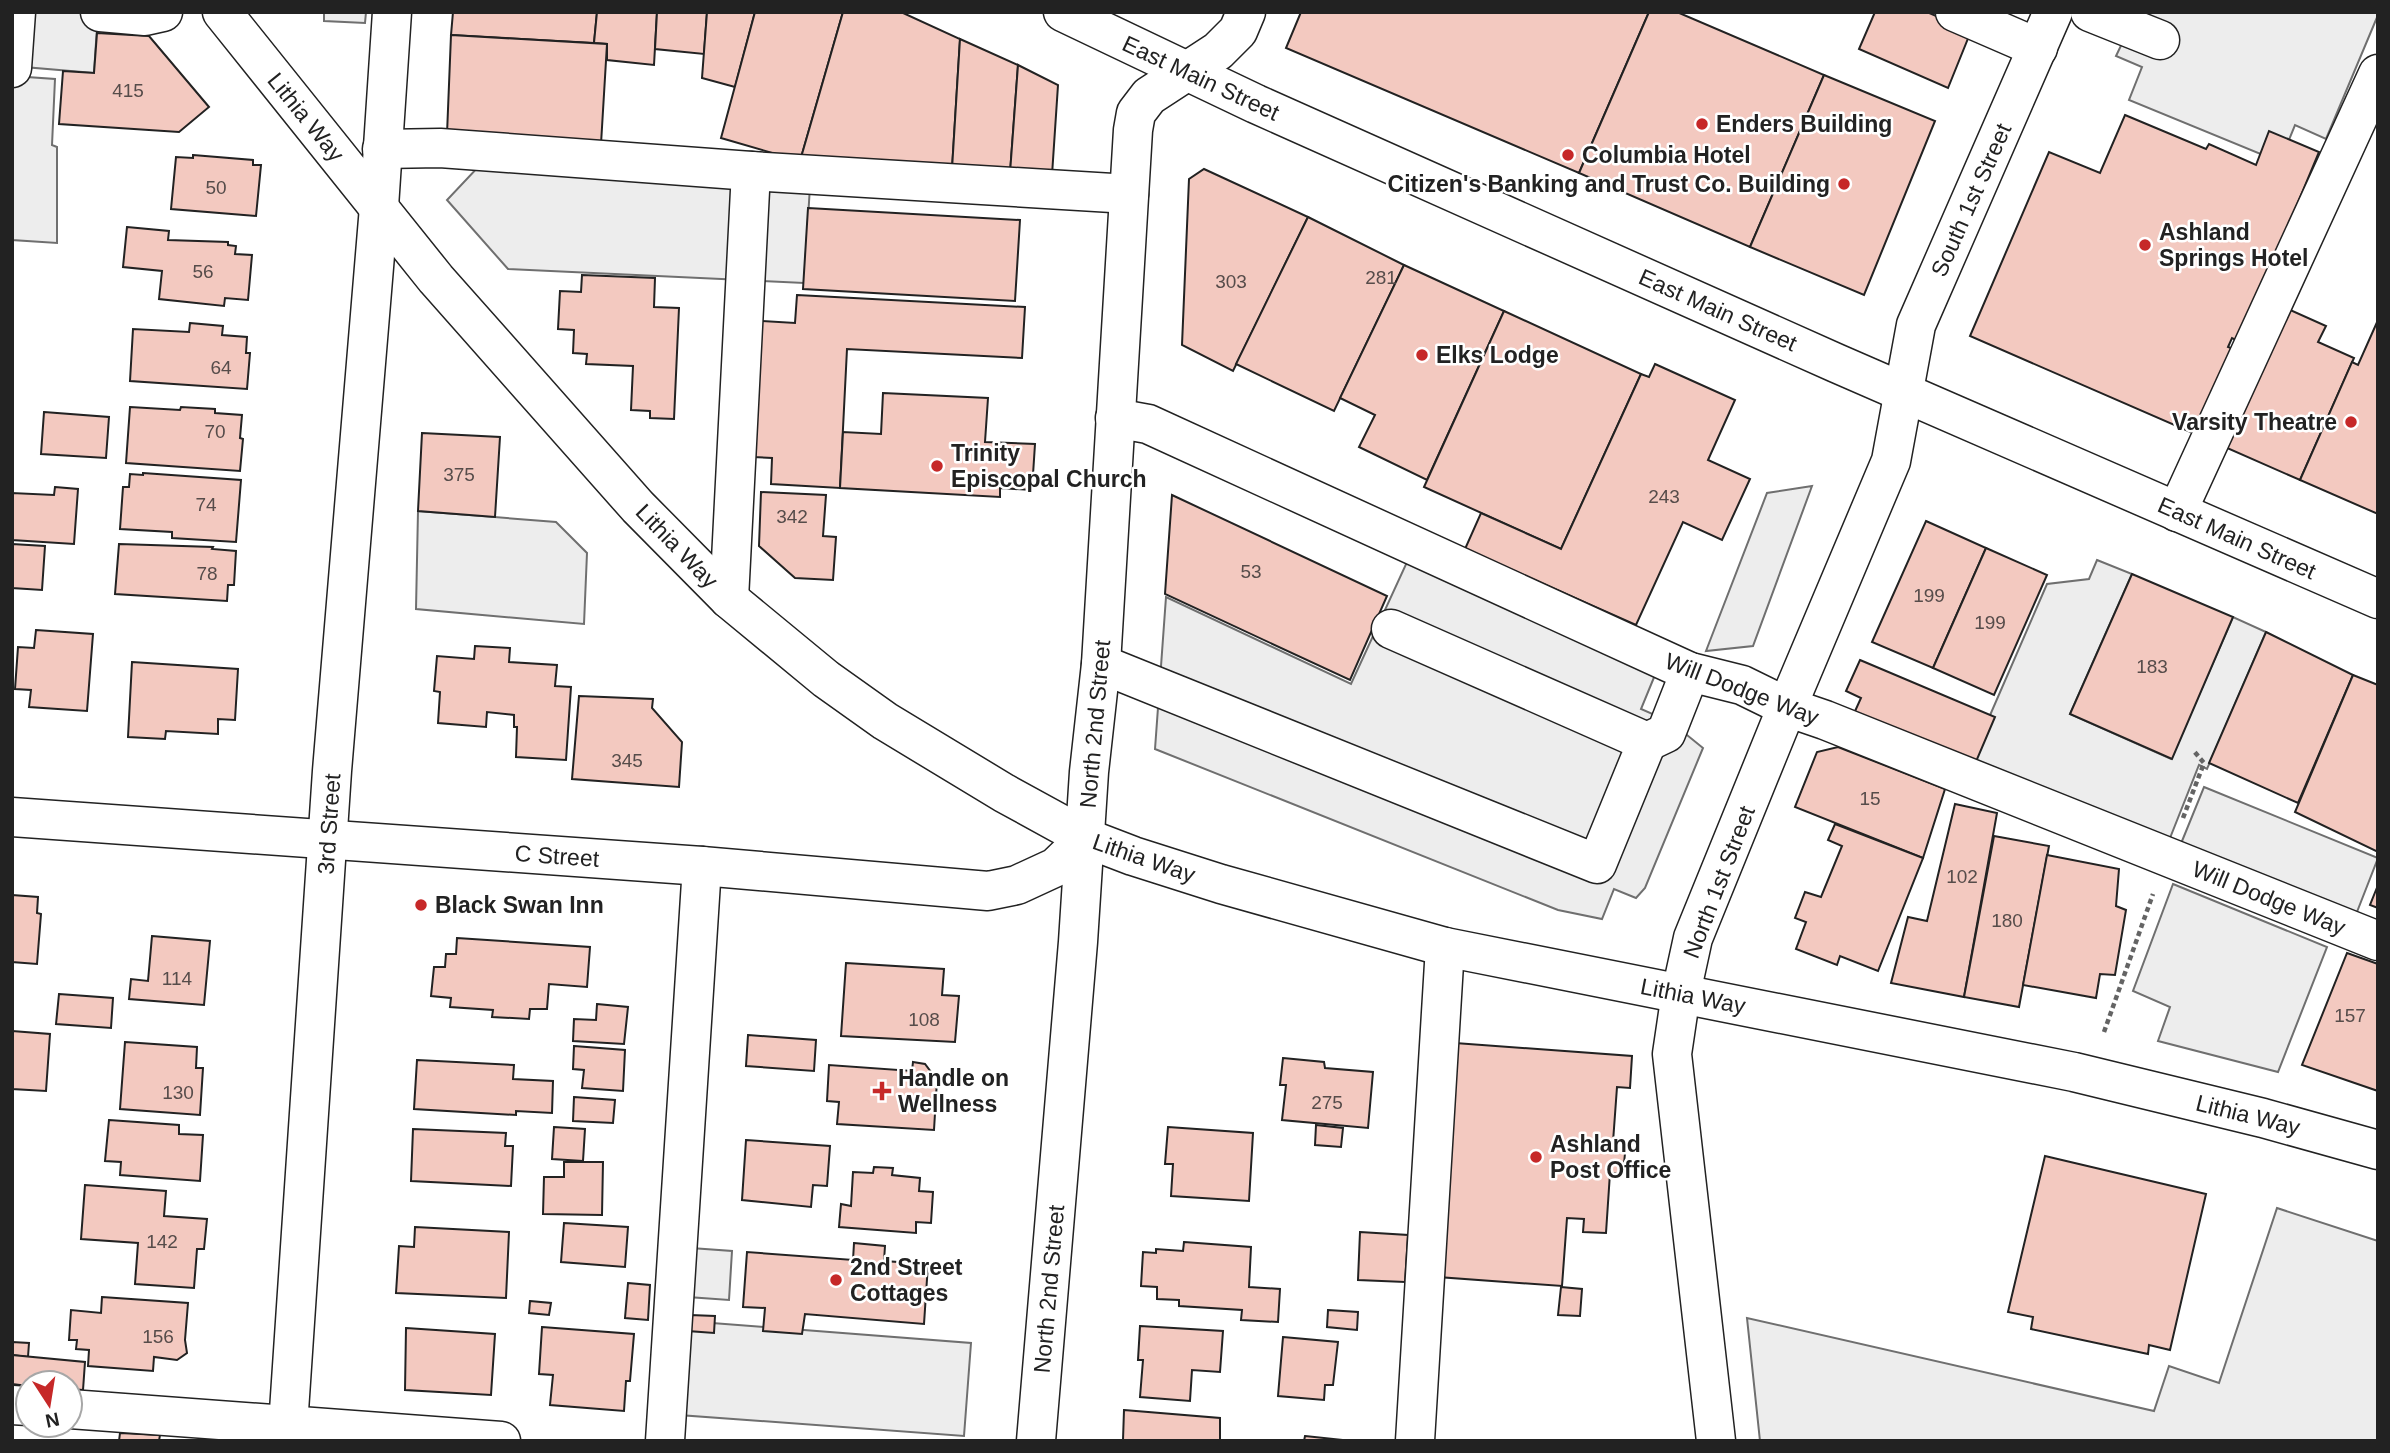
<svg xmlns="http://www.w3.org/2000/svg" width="2390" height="1453" font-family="Arial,sans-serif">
  <rect width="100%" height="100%" fill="#fff"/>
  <g fill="#ededed" stroke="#6f6f6f" stroke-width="2">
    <path d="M12,12H98L94,73L23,67L27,77L55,79L52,145L57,147V243L12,240Z"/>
    <path d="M324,12H366L365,23L324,21Z"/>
    <path d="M2137,12H2378V15L2326,139L2295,125L2280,162L2129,100L2142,67L2116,56Z"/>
    <path d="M480,165L810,186L804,283L508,269L447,200Z"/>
    <path d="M1812,486L1753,646L1706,651L1767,493Z"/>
    <path d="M418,511L556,522L587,553L584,624L416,609Z"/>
    <path d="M2097,560L2132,574L2070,714L2171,759L2233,617L2266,632L2207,769L2199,765L2170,838L1971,759L2047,584L2089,579Z"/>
    <path d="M1407,562L1655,675L1641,709L1671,722L1703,748L1645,888L1636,898L1614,889L1602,919L1558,910L1155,749L1166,597L1351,684Z"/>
    <path d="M2204,787L2378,858L2355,917L2180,846Z"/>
    <path d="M2173,884L2327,947L2278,1072L2158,1041L2170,1007L2133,991Z"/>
    <path d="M2277,1208L2378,1241V1441H1760L1747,1318L2154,1411L2169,1366L2219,1383Z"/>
    <path d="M691,1248L732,1251L729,1300L688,1297Z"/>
    <path d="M686,1321L971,1343L964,1436L679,1415Z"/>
  </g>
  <g fill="#f3c9c0" stroke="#222" stroke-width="2">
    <path d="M453,12H597L594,43L451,35Z"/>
    <path d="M597,12H657L654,65L607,60V44L594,43Z"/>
    <path d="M657,12H707L704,54L655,49Z"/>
    <path d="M707,12H755L735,87L702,78Z"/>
    <path d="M755,12H843L800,161L721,138Z"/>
    <path d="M843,12H901L960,39L952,169L800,161Z"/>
    <path d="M1301,12H1649L1579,173L1286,48Z"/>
    <path d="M1649,12H1677L1824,75L1750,247L1579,173Z"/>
    <path d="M1875,12H1927L1971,31L1948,88L1859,49Z"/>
    <path d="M97,33L149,36L209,107L179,132L59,124L63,71L94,73Z"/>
    <path d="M451,35L607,44L601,144L447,134Z"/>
    <path d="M960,39L1018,65L1010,173L952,169Z"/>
    <path d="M1018,65L1058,85L1052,175L1010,173Z"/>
    <path d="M1824,75L1935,121L1864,295L1750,247Z"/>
    <path d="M2125,115L2206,149L2209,144L2256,165L2269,131L2319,152L2240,342L2232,338L2228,347L2236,350L2195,434L1970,336L2049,152L2100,173Z"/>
    <path d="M193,155L253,160V165H261L256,216L171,209L176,157L193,158Z"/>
    <path d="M1204,169L1308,217L1233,371L1182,345L1189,179Z"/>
    <path d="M808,208L1020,220L1015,301L803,289Z"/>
    <path d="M1308,217L1404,265L1334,411L1236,364Z"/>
    <path d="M127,227L169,231L168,240L228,242V245L236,246L235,254L252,255L248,300L225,298L224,306L159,299L162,271L123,267Z"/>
    <path d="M1404,265L1504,311L1427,480L1359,447L1375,415L1340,398Z"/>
    <path d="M582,275L655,278L654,307L679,308L674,419L650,418V411L631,410L633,366L586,364L587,354L573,353L574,330L558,329L560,291L581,292Z"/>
    <path d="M797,295L1025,307L1022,358L847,349L840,488L771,484L772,458L753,457L760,321L795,323Z"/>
    <path d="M2279,305L2326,326L2318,342L2354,358L2300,480L2218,444Z"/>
    <path d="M1504,311L1641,374L1561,549L1424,487Z"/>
    <path d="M2378,320V514L2300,480L2352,362L2358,365Z"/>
    <path d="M190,323L223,326L222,335L247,337L246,353H250L247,389L130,381L133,329L189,332Z"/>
    <path d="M1655,364L1735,400L1708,460L1750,479L1722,540L1683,522L1636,625L1465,549L1481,513L1561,549L1641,374L1649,377Z"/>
    <path d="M883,393L988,398L985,442L1035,444L1032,490L1000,488V497L840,488L843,432L881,434Z"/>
    <path d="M130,407L180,410L181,407L215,409V413L242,415L240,438L243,439L240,471L126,463Z"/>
    <path d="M44,412L109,417L106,458L41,454Z"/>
    <path d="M422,433L500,437L495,517L418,511Z"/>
    <path d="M143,473L241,480L236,542L172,538V532L120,529L123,487H129L130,474L143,475Z"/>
    <path d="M55,487L78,489L74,544L12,540V493L54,495Z"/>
    <path d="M761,492L826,495L823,536L836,537L833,580L795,578L759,546Z"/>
    <path d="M1172,495L1387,596L1350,680L1165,594Z"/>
    <path d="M1926,521L1986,548L1933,668L1872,642Z"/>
    <path d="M12,544L45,546L42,590L12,588Z"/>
    <path d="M119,544L213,547L212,549L236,551L234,585H228L227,601L115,594Z"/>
    <path d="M1986,548L2047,575L1994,695L1933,668Z"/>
    <path d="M2132,574L2233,617L2172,759L2070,714Z"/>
    <path d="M36,630L93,634L87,711L29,707L31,690L15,689L18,647L34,648Z"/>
    <path d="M2266,632L2353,675L2298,803L2209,763Z"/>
    <path d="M475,646L510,648L509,662L557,665L555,686L571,687L566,760L516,757L517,727H514V715L487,712L486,727L438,723L440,692L434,691L437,656L474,659Z"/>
    <path d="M1860,660L1995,717L1972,771L1851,720L1861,698L1846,691Z"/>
    <path d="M132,662L238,669L235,720L218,719V734L166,731L165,739L128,737Z"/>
    <path d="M2353,675L2378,685V852L2295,812Z"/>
    <path d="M579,696L653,699L652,708L682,742L679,787L572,779Z"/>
    <path d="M1838,747L1945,789L1923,858L1795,807L1817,752Z"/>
    <path d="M1955,804L1997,813L1964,997L1891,983L1908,917L1927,921Z"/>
    <path d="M1835,824L1923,858L1878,971L1840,956L1837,965L1796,949L1806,922L1795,918L1805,892L1821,897L1842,846L1828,840Z"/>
    <path d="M1994,836L2049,846L2019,1007L1964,997Z"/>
    <path d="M2047,855L2119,869L2116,906L2126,910L2115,975L2100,974L2096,998L2023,985Z"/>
    <path d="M2378,885V908L2370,905Z"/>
    <path d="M12,895L38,897L37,913L41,914L37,964L12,962Z"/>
    <path d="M152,936L210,941L204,1005L129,999L131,979L148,981Z"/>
    <path d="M457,938L590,947L587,987L549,984L547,1009H530L529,1019L492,1017L493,1010L450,1007L451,998L431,996L434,967H445L446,954H456Z"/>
    <path d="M2347,953L2378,964V1091L2302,1065Z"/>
    <path d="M846,963L944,969L942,995L959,996L955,1042L841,1036Z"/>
    <path d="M59,994L113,998L111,1028L56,1024Z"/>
    <path d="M597,1004L628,1007L624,1044L573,1041L574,1019L596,1020Z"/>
    <path d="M12,1031L50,1034L46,1091L12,1089Z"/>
    <path d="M748,1035L816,1040L814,1071L746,1066Z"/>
    <path d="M125,1042L197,1047L196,1068H203L200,1115L120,1109Z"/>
    <path d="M1455,1043L1632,1056L1630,1088L1617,1087L1613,1142L1626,1143L1623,1174L1610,1173L1606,1233L1583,1232L1584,1219L1567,1218L1562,1286L1438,1277Z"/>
    <path d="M574,1046L625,1050L623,1091L582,1088L584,1070L573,1069Z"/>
    <path d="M1283,1058L1324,1062L1325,1068L1373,1072L1368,1128L1282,1120L1286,1085H1280Z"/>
    <path d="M417,1060L514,1065L513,1079L553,1081L552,1113L516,1111V1115L414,1109Z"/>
    <path d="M913,1062L925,1064L937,1080L934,1130L837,1124L839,1102L827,1101L829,1065L912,1071Z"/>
    <path d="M574,1097L615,1100L613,1123L573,1121Z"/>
    <path d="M109,1120L179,1125V1134L203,1135L200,1181L120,1175L121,1162L105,1161Z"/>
    <path d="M1316,1125L1343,1128L1341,1147L1315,1145Z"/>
    <path d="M554,1127L585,1129L583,1161L552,1159Z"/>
    <path d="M1168,1127L1253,1133L1249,1201L1171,1196L1173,1164H1165Z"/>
    <path d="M413,1129L506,1133L505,1146H513L511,1186L411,1181Z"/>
    <path d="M746,1140L830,1146L827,1186L813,1185L811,1207L742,1200Z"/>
    <path d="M2045,1156L2206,1194L2170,1350L2149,1345L2148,1354L2031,1329L2033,1317L2008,1312Z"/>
    <path d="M564,1162H603L602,1215L543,1214L544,1177H564Z"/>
    <path d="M874,1167L893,1168L892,1175L920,1178L919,1191L933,1192L931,1223L916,1222V1233L839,1227L841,1204L851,1206L853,1172L873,1173Z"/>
    <path d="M85,1185L166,1191L164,1216L207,1219L204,1249H197L194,1288L135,1284L138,1243L81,1239Z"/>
    <path d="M564,1223L628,1227L625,1267L561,1262Z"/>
    <path d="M415,1227L509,1232L506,1298L396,1293L399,1246L414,1247Z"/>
    <path d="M1360,1232L1408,1235L1405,1282L1358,1280Z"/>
    <path d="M1184,1242L1251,1247L1249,1287L1280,1289L1278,1322L1241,1320L1242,1310L1179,1306V1300L1157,1299V1287L1141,1286L1143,1252L1156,1253V1249L1183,1251Z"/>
    <path d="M854,1243L885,1246L884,1261L928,1264L924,1324L805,1314L802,1334L763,1331L765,1308L743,1307L747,1252L853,1260Z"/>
    <path d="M628,1283L650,1285L648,1320L625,1318Z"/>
    <path d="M1561,1287L1582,1289L1580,1316L1558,1315Z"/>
    <path d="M102,1297L188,1303L185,1340L187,1353L177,1360L154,1357L153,1371L88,1366L89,1350L76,1349L77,1340H69L71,1310L101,1313Z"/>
    <path d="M530,1301L551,1303L549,1315L529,1313Z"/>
    <path d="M1328,1310L1358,1312L1357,1330L1327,1327Z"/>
    <path d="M690,1315L715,1316L714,1333L688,1331Z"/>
    <path d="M1140,1326L1223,1331L1220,1372L1192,1370L1190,1401L1140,1397L1143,1360H1138Z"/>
    <path d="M542,1327L634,1334L630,1381H626L624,1411L550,1405L553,1375L539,1374Z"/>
    <path d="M406,1328L495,1334L491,1395L405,1390Z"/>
    <path d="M1283,1337L1338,1342L1333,1385H1325L1324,1400L1278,1396Z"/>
    <path d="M12,1342L29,1343L28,1357L12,1355Z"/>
    <path d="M12,1355L85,1362L83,1390L70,1389V1383H28V1386L12,1384Z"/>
    <path d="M1124,1410L1220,1418V1441L1123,1440Z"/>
    <path d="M120,1433L160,1435L159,1441H119Z"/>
    <path d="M1305,1436L1343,1440L1342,1441H1304Z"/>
  </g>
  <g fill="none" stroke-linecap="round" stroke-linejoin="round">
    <g stroke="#222" stroke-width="41">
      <g id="minor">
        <path d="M100,12L145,16L163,12"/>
        <path d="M1955,12L2038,48"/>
        <path d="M2090,12L2160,40"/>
        <path d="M12,68L16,12"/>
        <path d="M382,149L440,148L751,171L1129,194"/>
        <path d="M1115,418L1148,424L1690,672L1742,685L1787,707L1825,720L2378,941"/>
        <path d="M2177,512L2378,74"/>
        <path d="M729,599L751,171"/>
        <path d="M1101,664L1597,864L1647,742L1391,629"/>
        <path d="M1647,742L1666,733L1690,672"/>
        <path d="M12,817L702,866L988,891L1017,885L1056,867L1086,838"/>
        <path d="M12,1405L28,1406"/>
        <path d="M70,1409L501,1441"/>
        <path d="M287,1441L332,771L379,207L392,12"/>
        <path d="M665,1441L702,866"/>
        <path d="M1036,1441L1078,942L1089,772L1101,664L1133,130L1136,113L1149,96L1218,51L1238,31L1246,12"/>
        <path d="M1415,1441L1445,947"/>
        <path d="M1716,1441L1672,1054L1681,993L1693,938L1787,707L1891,461L1916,325L2053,12"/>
      </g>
    </g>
    <g stroke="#222" stroke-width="41">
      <g id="major">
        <path d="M222,12L436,279L638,507L729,599L826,679L885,721L1004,793L1086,838L1133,856L1221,884L1445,947L2074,1072L2263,1118L2378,1150"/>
        <path d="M1063,12L1256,104L1836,363L2378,599"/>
      </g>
    </g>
    <g stroke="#646464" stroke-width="4.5" stroke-dasharray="5 3.5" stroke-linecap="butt">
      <path d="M2183,818L2204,763L2193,750"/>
      <path d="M2104,1032L2153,894"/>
    </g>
    <use href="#minor" stroke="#fff" stroke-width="38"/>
    <use href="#major" stroke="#fff" stroke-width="38"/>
  </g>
  <g fill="#c62828" stroke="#fff" stroke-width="2.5">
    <circle cx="1702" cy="124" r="7"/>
    <circle cx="1568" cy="155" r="7"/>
    <circle cx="1844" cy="184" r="7"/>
    <circle cx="2145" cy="245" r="7"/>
    <circle cx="1422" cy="355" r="7"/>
    <circle cx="2351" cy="422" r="7"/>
    <circle cx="937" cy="466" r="7"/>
    <circle cx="421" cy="905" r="7"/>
    <path d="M878.5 1080.5h7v7h7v7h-7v7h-7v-7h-7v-7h7z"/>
    <circle cx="1536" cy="1157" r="7"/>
    <circle cx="836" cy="1280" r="7"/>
  </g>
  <g text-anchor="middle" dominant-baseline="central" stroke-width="5" stroke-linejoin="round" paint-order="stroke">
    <g font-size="19" fill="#564c4a">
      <text x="128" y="90">415</text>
      <text x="216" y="187">50</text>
      <text x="203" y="271">56</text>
      <text x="1381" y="277">281</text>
      <text x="1231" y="281">303</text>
      <text x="221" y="367">64</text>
      <text x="215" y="431">70</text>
      <text x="459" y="474">375</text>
      <text x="1664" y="496">243</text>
      <text x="206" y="504">74</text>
      <text x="792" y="516">342</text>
      <text x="1251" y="571">53</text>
      <text x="207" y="573">78</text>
      <text x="1929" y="595">199</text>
      <text x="1990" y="622">199</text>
      <text x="2152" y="666">183</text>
      <text x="627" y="760">345</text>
      <text x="1870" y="798">15</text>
      <text x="1962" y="876">102</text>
      <text x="2007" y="920">180</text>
      <text x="177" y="978">114</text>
      <text x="2350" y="1015">157</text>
      <text x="924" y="1019">108</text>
      <text x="178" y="1092">130</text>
      <text x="1327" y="1102">275</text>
      <text x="162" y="1241">142</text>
      <text x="158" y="1336">156</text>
    </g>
    <g font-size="23" fill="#222" stroke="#fff">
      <text transform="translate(1201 78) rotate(25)">East Main Street</text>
      <text transform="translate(306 117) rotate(51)">Lithia Way</text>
      <text transform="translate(1971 200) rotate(-66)">South 1st Street</text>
      <text transform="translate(1718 310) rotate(24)">East Main Street</text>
      <text transform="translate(2237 538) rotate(24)">East Main Street</text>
      <text transform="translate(677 546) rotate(46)">Lithia Way</text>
      <text transform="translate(1742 689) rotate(21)">Will Dodge Way</text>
      <text transform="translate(1095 724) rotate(-85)">North 2nd Street</text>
      <text transform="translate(329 824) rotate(-86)">3rd Street</text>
      <text transform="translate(557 856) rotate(4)">C Street</text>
      <text transform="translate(1144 858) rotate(19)">Lithia Way</text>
      <text transform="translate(1719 882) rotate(-69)">North 1st Street</text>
      <text transform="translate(2269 898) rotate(22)">Will Dodge Way</text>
      <text transform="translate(1693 996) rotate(11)">Lithia Way</text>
      <text transform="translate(2248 1115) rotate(14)">Lithia Way</text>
      <text transform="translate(1049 1289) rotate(-85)">North 2nd Street</text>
    </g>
    <g font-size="23" font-weight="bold" fill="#222" stroke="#fff" text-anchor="start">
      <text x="1716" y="124">Enders Building</text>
      <text x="1582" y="155">Columbia Hotel</text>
      <text x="1830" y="184" text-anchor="end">Citizen's Banking and Trust Co. Building</text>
      <text x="2159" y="232">Ashland<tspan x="2159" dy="26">Springs Hotel</tspan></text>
      <text x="1436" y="355">Elks Lodge</text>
      <text x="2337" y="422" text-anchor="end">Varsity Theatre</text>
      <text x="951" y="453">Trinity<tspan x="951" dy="26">Episcopal Church</tspan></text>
      <text x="435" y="905">Black Swan Inn</text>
      <text x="898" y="1078">Handle on<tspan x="898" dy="26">Wellness</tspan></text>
      <text x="1550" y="1144">Ashland<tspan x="1550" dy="26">Post Office</tspan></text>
      <text x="850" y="1267">2nd Street<tspan x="850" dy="26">Cottages</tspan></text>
    </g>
  </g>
  <rect width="2390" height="1453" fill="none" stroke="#222222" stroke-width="28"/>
  <g transform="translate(49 1404) rotate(168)"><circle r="33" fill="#ffffff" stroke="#a7a7a7" stroke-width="2"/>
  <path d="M0-5L12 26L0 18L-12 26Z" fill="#c62828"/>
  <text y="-10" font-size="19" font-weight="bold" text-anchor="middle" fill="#222222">N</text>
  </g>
</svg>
